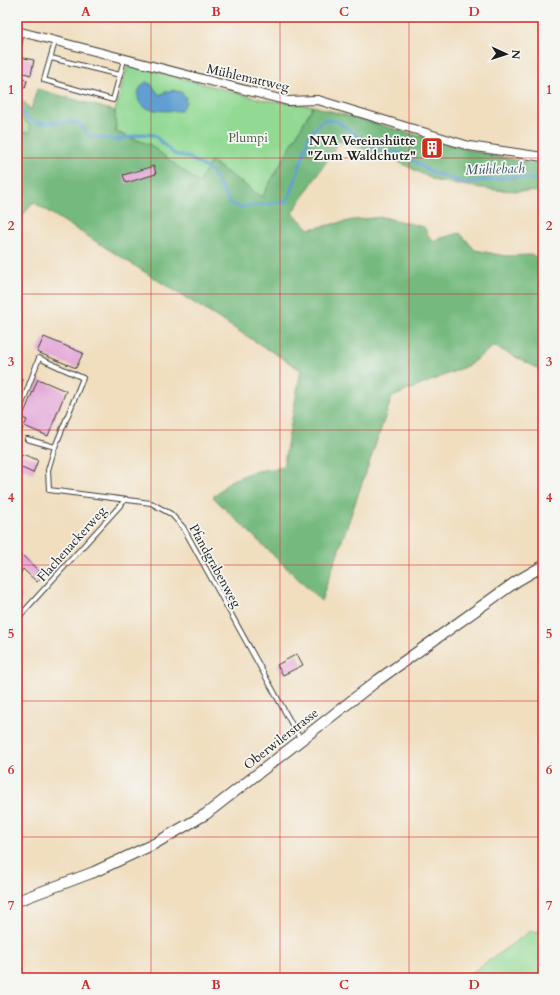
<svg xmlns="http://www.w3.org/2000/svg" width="560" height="995" font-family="Cardo,serif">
  <rect width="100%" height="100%" fill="#f6f6f2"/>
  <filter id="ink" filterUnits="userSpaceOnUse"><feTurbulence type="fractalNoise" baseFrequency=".025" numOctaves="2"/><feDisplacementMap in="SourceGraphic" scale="8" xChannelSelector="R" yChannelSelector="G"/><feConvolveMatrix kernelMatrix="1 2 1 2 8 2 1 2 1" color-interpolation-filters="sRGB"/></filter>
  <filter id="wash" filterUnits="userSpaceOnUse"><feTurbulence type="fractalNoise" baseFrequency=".012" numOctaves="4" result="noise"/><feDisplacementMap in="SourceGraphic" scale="16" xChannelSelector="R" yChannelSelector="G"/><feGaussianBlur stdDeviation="0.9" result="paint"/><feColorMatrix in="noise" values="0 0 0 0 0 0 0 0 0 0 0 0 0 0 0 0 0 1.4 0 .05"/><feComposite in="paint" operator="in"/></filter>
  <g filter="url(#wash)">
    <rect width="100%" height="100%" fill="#f0debf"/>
    <g fill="#92d994" stroke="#577a58">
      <path d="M128,64L263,100L313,106L262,198L211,161L199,183L150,145L116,132L115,111Z"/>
      <path d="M17,113L24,121L29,124L31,132L17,133Z"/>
      <path d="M531,931L543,932V978H464Z"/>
    </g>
    <path fill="#75b97e" stroke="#486a4d" d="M37,89L115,111L116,132L150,145L199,183L211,161L262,197L313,106L469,150L543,166V192L495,190L436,181L395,160L340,141L292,213L310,229L353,220L383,217L424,227L431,241L460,233L475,250L505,256L531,255L543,260V371L494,346L467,366L392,397L321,601L213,497L230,481L252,472L283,467L301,370L33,202L17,223V133L31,132L29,124C16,117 17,108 17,94L31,110Z"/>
    <path fill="#609fd2" stroke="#3e5e77" d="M146,82L151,84L159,95L171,90L181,92L185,96L186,103L180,111C167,110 137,114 138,95C139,89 141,85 146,82Z"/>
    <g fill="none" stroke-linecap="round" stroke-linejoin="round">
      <path stroke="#609fd2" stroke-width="3" d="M17,102L25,117L38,123L78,122L90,136L117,140L143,134L154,135L174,154L190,158L211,171L231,204L240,207L286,202L292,190L310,134L323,120L337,121L377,150L402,153L429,171L464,183L511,177L543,180"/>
    </g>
    <g id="blocks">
      <g fill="#e4a9d8">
        <path d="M17,34L24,35L19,57L34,60L31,75L20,72L18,78L27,80L25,88L17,86Z"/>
        <path d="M429,144L436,147L434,151L427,149Z"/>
        <path d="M154,166L156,174L126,183L123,175Z"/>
        <path d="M44,337L83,353L76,368L37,352Z"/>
        <path d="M18,378L23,380L17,395V380Z"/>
        <path d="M38,379L66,391L48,436L24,426L27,420L22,418Z"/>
        <path d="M17,425L23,428L17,441Z"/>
        <path d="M22,454L38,460L33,473L17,466Z"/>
        <path d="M22,555L43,575L37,582L23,569L17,579V561Z"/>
        <path d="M17,591L23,596L17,602Z"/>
        <path d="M297,654L303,665L283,675L277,665Z"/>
      </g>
    </g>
  </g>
  <g filter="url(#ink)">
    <use href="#blocks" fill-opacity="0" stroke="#3c3934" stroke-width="1"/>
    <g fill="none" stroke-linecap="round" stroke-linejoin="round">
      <g stroke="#3c3934" stroke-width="6">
        <g id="service">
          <path d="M55,42L44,80L113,100L124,60"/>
          <path d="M51,58L120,75"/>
          <path d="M19,412L39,358L83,378L55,447L48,470L49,490L151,503L171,514L183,527L300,739"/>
          <path d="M27,439L55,447"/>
          <path d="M17,619L126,499"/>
          <path d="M17,777V780"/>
        </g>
      </g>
      <g stroke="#3c3934" stroke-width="10">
        <path id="minor" d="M17,31L288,101L318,100L469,146L543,157"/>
      </g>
      <g stroke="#3c3934" stroke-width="12">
        <path id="tertiary" d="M17,901L94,872L154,844L206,814L378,680L517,581L543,566"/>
      </g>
      <use href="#service" stroke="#fff" stroke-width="4"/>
      <use href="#minor" stroke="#fff" stroke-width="8"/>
      <use href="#tertiary" stroke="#fff" stroke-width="10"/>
    </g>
  </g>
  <path fill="none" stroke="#d62828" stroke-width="1" stroke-opacity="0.55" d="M151,17V978M280,17V978M409,17V978M17,158H543M17,294H543M17,430H543M17,565H543M17,701H543M17,837H543"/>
  <defs>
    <g id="building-square" transform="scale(1.15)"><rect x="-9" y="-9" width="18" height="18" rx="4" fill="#c8321e" stroke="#f6f6f2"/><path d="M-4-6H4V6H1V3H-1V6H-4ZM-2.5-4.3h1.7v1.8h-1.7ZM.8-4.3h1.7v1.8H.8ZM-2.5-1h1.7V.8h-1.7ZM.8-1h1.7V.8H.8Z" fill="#fff"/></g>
  </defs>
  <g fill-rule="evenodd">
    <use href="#building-square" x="432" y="148"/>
  </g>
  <g text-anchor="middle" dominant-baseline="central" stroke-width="3.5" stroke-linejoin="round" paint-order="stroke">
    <g font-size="13" fill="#1c1c1c" stroke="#f6f6f2">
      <text transform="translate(248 78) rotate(13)">Mühlemattweg</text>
      <text transform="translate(72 544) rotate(-48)">Flachenackerweg</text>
      <text transform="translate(215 566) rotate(61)">Pfandgrabenweg</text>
      <text transform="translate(281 739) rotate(-38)">Oberwilerstrasse</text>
    </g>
    <g font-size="13" fill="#455e46" stroke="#f6f6f2">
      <text x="248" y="138">Plumpi</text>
    </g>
    <g font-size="13" font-weight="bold" fill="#1c1c1c" stroke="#f6f6f2" text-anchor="end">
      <text x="416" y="141">NVA Vereinshütte<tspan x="416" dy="15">"Zum Waldchutz"</tspan></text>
    </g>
    <g font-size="14" font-style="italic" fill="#3b576e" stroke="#f6f6f2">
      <text transform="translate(495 169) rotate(-2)">Mühlebach</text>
    </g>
  </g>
  <rect width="560" height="995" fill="none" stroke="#f6f6f2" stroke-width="44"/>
  <g transform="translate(506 54) rotate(93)" stroke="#f6f6f2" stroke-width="3" paint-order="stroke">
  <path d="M0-3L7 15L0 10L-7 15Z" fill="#1c1c1c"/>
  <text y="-6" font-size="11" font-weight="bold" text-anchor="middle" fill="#1c1c1c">N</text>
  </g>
  <rect x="22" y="22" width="516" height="951" fill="none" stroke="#d62828" stroke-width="1.5"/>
  <g font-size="13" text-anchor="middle" font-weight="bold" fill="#d62828">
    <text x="86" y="16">A</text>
    <text x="216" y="16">B</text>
    <text x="344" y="16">C</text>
    <text x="474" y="16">D</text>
    <text x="11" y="94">1</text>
    <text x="549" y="94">1</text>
    <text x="11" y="230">2</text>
    <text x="549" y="230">2</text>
    <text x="11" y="366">3</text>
    <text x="549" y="366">3</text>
    <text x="11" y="502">4</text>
    <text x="549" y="502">4</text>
    <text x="11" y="638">5</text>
    <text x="549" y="638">5</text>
    <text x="11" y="774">6</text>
    <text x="549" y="774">6</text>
    <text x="11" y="910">7</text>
    <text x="549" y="910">7</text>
    <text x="86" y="989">A</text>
    <text x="216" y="989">B</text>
    <text x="344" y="989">C</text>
    <text x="474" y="989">D</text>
  </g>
</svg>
